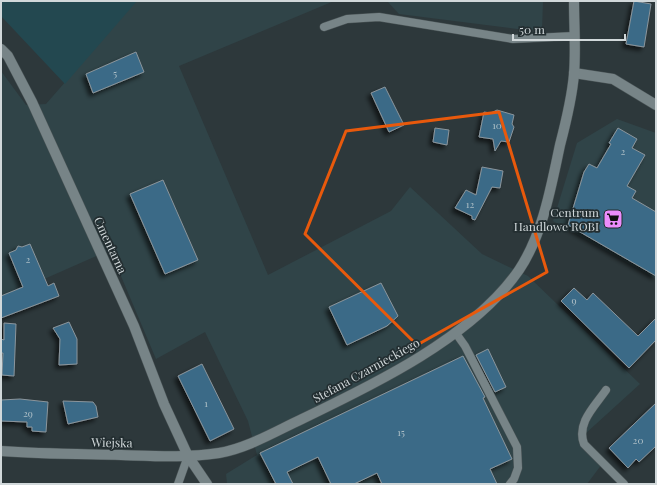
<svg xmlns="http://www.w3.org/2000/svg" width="657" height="485" font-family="'Playfair Display',serif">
  <defs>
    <filter id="shadow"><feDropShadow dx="-3.5" dy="3.5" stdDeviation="2" flood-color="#0009"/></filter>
  </defs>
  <rect width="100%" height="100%" fill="#2d383b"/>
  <g fill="#304448">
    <path d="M136,1H334L179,66L268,275L391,211L410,187L482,254L528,276L640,384L585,434L589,445L605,460L587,484H227L226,474L257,455L248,421L205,332L156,359L110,250L1,298V71L26,105L46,104Z"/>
    <path d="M387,1H543L542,30L517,29L399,14Z"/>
    <path d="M617,119L656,133V279L553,221L577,143Z"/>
  </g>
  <path fill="#234850" d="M1,1H137L65,84L1,16Z"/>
  <g fill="#3a6b87" stroke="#8b959c" filter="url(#shadow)">
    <path d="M634,1L651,4L644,47L626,44Z"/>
    <path d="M136,52L144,72L93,93L86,74Z"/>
    <path d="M385,87L404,125L389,132L371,93Z"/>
    <path d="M497,110L514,115L512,124L514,127L509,142L501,141L495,151L493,139L479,137L484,112L491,113Z"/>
    <path d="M435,128L449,130L447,145L433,142Z"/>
    <path d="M618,128L637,139L632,148L645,155L627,186L636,191L632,198L656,212V276L568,225L584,172L589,164L597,168L611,144L609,143Z"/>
    <path d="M482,167L503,171L500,188L492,187L475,220L472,219V216L455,208L466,190L476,195Z"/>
    <path d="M163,180L198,260L165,274L130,194Z"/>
    <path d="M30,244L48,286L54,283L59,296L1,318V296L23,287L9,253L16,250L18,246L22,247Z"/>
    <path d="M381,283L398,316L387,326L347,345L329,307Z"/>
    <path d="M574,288L587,300L593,293L638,336L656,318V340L629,368L561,301Z"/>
    <path d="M69,322L77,339V364L59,365L60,339L53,328Z"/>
    <path d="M4,323L16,324L14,376L2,375L3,353H1V339L4,340Z"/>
    <path d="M488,349L506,387L495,392L476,355Z"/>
    <path d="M463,356L485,397L483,398L512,459L490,469L497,484H382L377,473L354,484H331L318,457L287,472L293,484H276L260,453Z"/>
    <path d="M202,364L234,429L210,441L178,376Z"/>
    <path d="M20,399L48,402L46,432L32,431V427H27V422L1,421V400Z"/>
    <path d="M63,401L93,402L96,406L98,417L68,424Z"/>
    <path d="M656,403V446L639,462L636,459L628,468L609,448Z"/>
  </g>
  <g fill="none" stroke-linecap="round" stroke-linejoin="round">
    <g stroke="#4a5456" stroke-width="9">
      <g id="service">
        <path d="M324,27L347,19L379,17L513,39L574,36"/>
        <path d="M455,332L465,346L517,447L518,468L514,479L510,484"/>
        <path d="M606,390C595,406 576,423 584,444L624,484"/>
        <path d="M178,484L188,456"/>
      </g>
    </g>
    <g stroke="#4a5456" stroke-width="11">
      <g id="minor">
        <path d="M1,49L8,56L32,102L134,326L164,404L188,456L207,484"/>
        <path d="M574,73L613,79L656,105"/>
        <path d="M1,451C41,454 81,454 121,455C154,456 187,458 219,453C248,448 276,431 302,419C373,385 473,337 519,270C543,234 551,187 560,145C566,122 572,98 574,74C576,50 574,25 574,1"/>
      </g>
    </g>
    <use href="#service" stroke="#778487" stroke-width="8"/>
    <use href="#minor" stroke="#778487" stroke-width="10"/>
  </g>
  <path fill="none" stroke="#e8590c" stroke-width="3" stroke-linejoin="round" d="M499,112L547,272L417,345L305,234L346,131Z"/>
  <defs>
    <g id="supermarket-square" transform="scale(1)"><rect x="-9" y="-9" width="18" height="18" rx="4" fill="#ec8cfb" stroke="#232e31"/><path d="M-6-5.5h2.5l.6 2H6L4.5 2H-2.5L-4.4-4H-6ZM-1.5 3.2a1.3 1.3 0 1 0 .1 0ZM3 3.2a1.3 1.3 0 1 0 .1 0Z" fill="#111"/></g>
  </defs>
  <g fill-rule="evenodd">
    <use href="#supermarket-square" x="613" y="219"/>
  </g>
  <g text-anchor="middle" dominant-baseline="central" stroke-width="3.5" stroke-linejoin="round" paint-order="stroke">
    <g font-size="10" fill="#abbdc5">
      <text x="115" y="73">5</text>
      <text x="497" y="125">10</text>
      <text x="623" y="151">2</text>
      <text x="470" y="204">12</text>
      <text x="28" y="259">2</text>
      <text x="574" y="300">9</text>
      <text x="206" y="403">1</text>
      <text x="28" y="413">29</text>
      <text x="401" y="432">15</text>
      <text x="638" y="440">20</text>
    </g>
    <g font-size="12" fill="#d1d8da" stroke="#232e31" text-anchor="end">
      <text x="599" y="212">Centrum<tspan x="599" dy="14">Handlowe ROBI</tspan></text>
    </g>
    <g font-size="12" fill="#d1d8da" stroke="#232e31">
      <text transform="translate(111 245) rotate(65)">Cmentarna</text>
      <text transform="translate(366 370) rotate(-29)">Stefana Czarnieckiego</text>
      <text transform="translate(112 442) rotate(1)">Wiejska</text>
    </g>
  </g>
  <rect width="657" height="485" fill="none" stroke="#d1d8da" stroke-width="4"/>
  <path d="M513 34v6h112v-6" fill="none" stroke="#d1d8da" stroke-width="2"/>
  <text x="519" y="34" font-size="12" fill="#d1d8da" stroke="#232e31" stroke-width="3" paint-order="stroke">50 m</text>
</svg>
